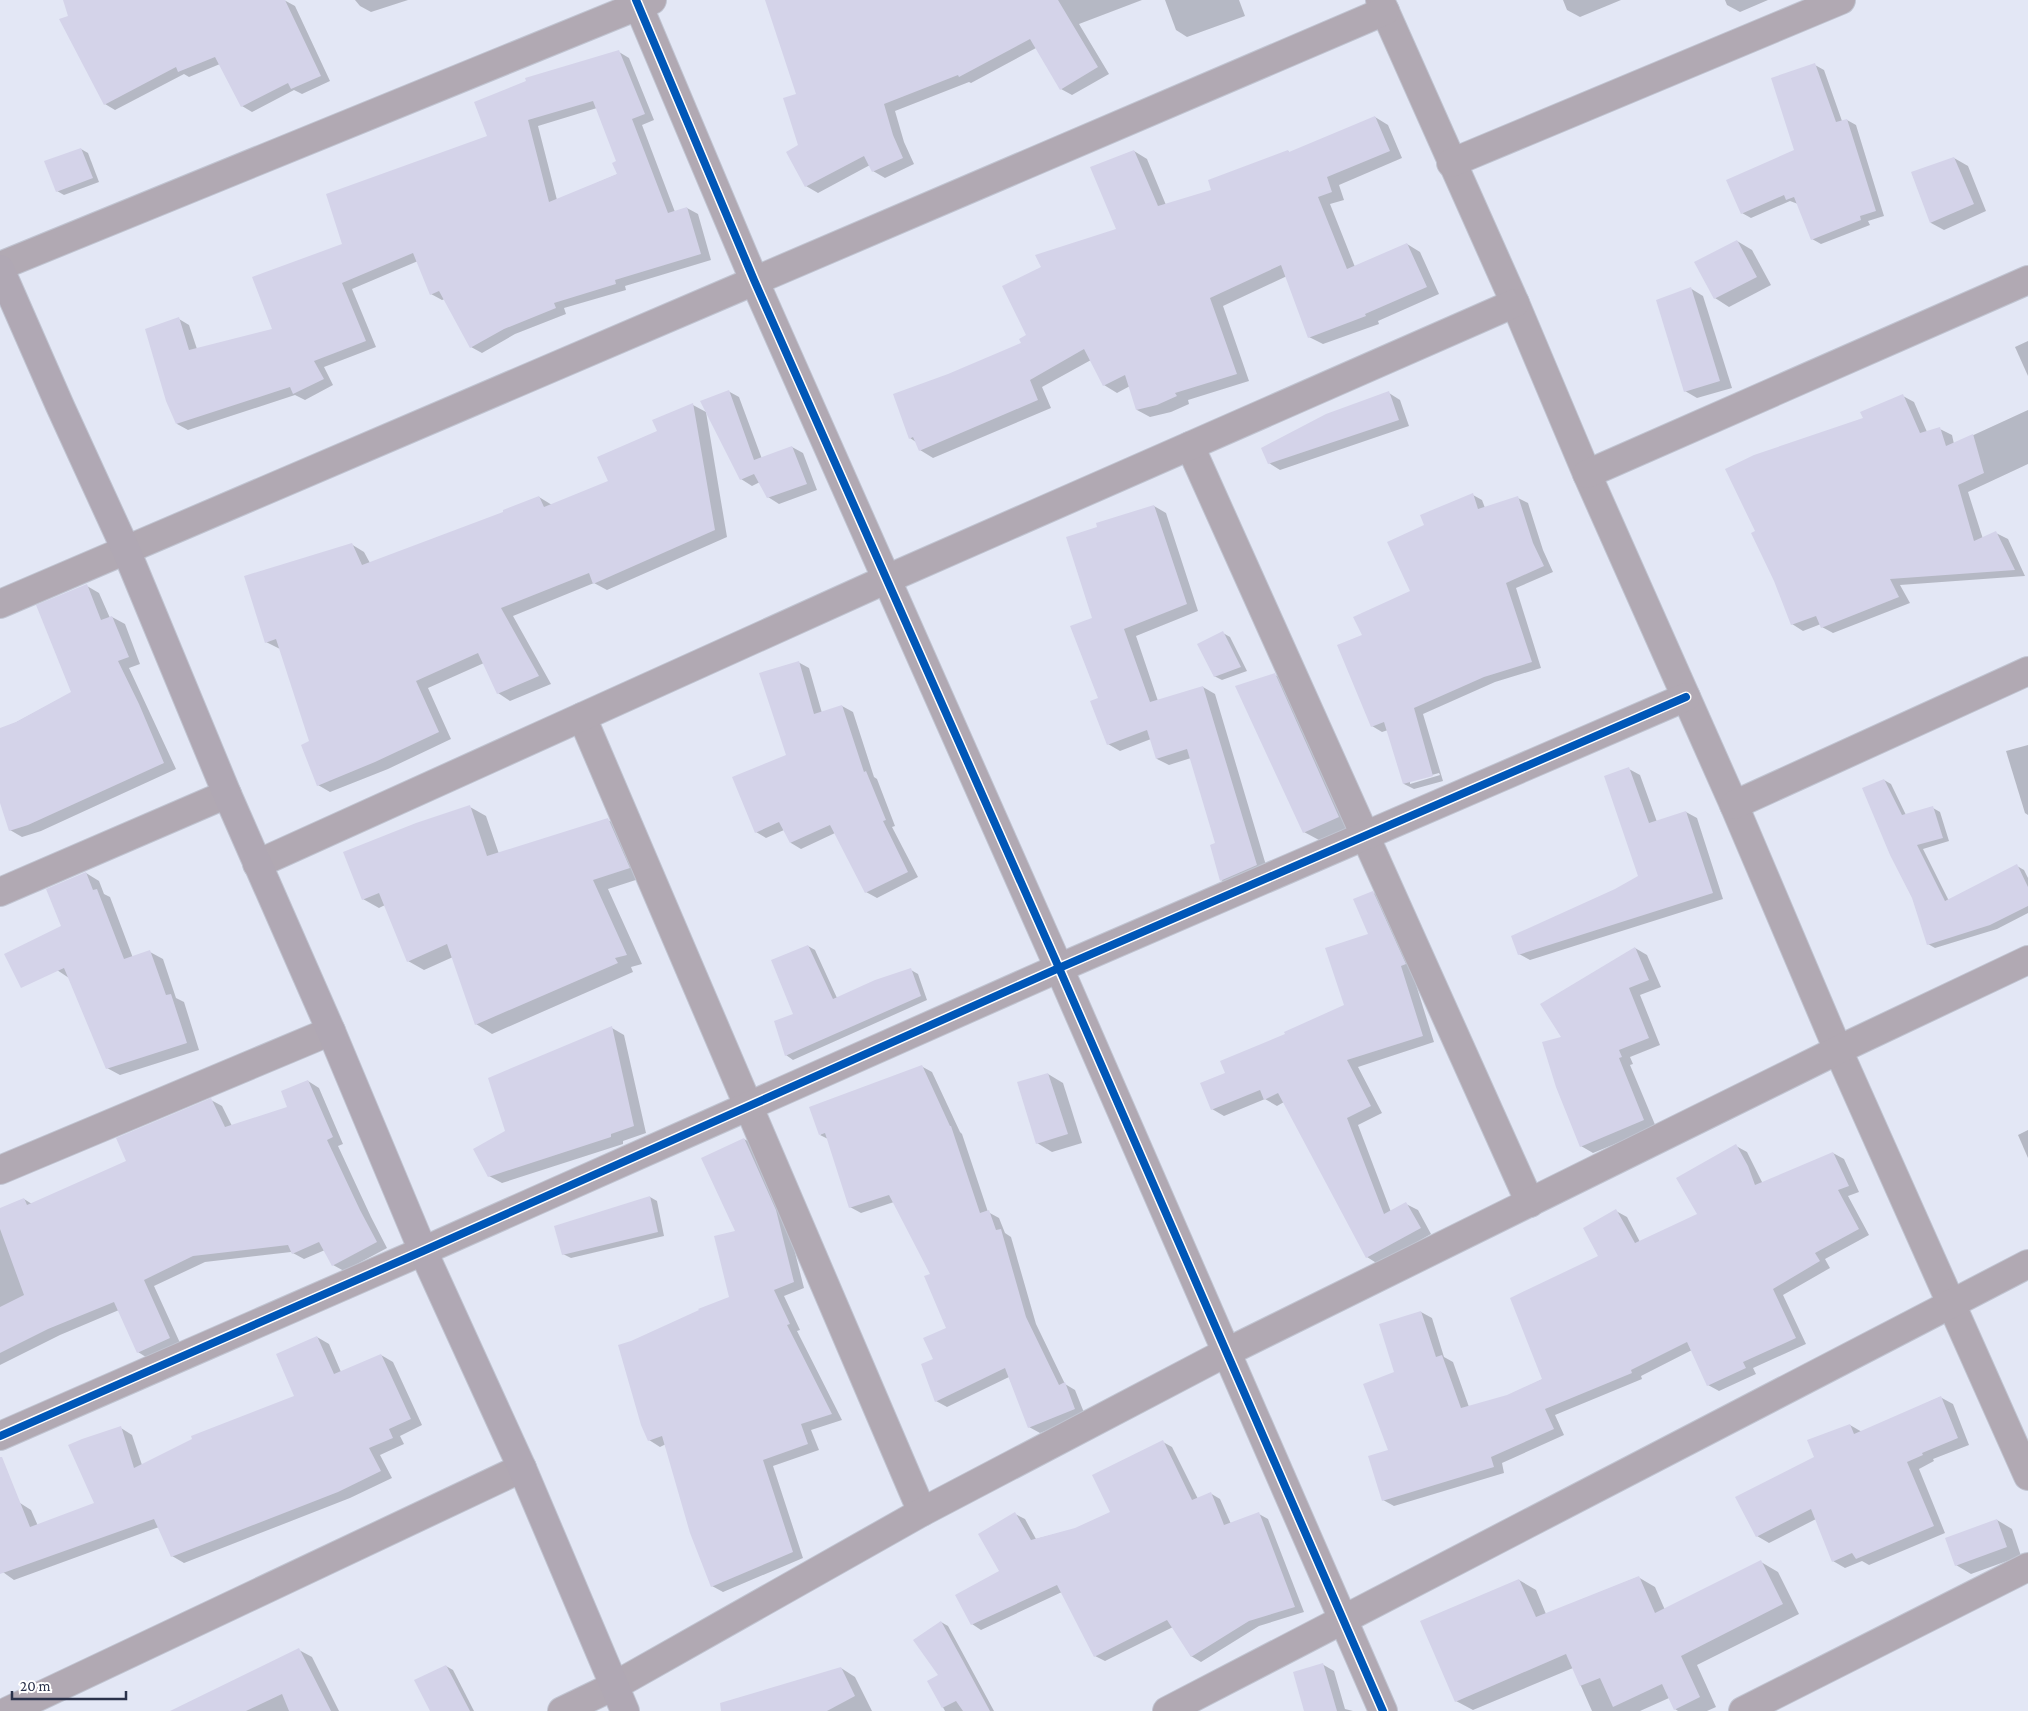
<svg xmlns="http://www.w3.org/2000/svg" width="2028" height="1711" font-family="'Crimson Pro',serif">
  <rect width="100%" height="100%" fill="#e3e7f5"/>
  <g fill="#0003" fill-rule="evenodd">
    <path d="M64,0H284L295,6L330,81L302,94L294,90L252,112L242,106L220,64L189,77L184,74L115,110L105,104Z"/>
    <path d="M355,0H408L371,12L360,6Z"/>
    <path d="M766,0H1142L1079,24L1109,74L1072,95L1061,89L1036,48L971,83L969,82L895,111L904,142L914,164L885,178L873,171L870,165L818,193L806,186L800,146L798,95Z"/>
    <path d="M1165,0H1239L1245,16L1187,37L1176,30Z"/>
    <path d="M1563,0H1621L1580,17L1567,10Z"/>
    <path d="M1725,0H1768L1740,12L1727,5Z"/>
    <path d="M619,52L629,58L654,120L642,125L675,212L687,208L698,214L711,260L625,286L626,290L564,308L566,314L515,334L482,353L471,347L445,299L442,300L431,294L418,261L352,289L376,347L324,367L333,385L305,400L295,395L188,430L177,424L179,319L189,325L197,349L273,330L344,245L489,137ZM597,108L618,162V174L557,200L538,126Z"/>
    <path d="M1815,65L1824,70L1842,121L1847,120L1856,125L1884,216L1868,221L1870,225L1821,244L1812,239L1798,204L1790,201L1751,218L1742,213L1796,150Z"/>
    <path d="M1375,117L1388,125L1402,158L1339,185L1344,200L1330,204L1355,267L1407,244L1420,252L1439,294L1378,321L1379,324L1323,344L1309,337L1287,276L1223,306L1249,381L1188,400L1189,404L1171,412L1150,417L1137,410L1130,386L1117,393L1104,385L1091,360L1042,387L1051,408L933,458L920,450L916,442L910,438L949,375L1022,344L1118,230L1134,151L1147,159L1166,205L1213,191L1288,151L1290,153Z"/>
    <path d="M81,149L88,153L99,182L64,195L57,191Z"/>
    <path d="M1954,158L1968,166L1986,211L1944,230L1931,223L1912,173Z"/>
    <path d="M1737,241L1752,250L1771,285L1729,307L1715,298Z"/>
    <path d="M1690,288L1703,296L1732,388L1697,398L1685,391Z"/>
    <path d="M2028,341V376L2015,347Z"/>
    <path d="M728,391L739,397L762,459L792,447L803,453L817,490L779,504L768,497L760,482L752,486L741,479Z"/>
    <path d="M1389,393L1400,400L1409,426L1280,470L1269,463Z"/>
    <path d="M1903,396L1914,402L1927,432L1940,429L1952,435L1954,444L2028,410V464L1968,492L1983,539L1996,533L2008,539L2025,576L1900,585L1910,603L1833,633L1822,627L1821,624L1803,631L1792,624L1865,419Z"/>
    <path d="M693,405L706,412L727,537L607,590L594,583L513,616L551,684L510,701L498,693L484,663L428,688L451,739L388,769L330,792L318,785L311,742L280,649L266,642L351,544L364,552L370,563L505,513L539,497L552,505L610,482L658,431L654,420Z"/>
    <path d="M1473,495L1482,500L1485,508L1518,498L1528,503L1543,550L1553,572L1516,588L1541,668L1495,682L1423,714L1443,781L1414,789L1404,784L1388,730L1382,732L1372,726L1363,636L1412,591L1426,526ZM1439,773L1440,775L1410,784V781Z"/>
    <path d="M1154,506L1166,513L1198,611L1136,636L1158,701L1203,687L1215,694L1268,872L1233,887L1221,880L1211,845L1217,844L1191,758L1169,765L1157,759L1151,739L1120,751L1108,744L1100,699L1093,619Z"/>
    <path d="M87,586L99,593L110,618L112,617L125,624L140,664L129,668L176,769L41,831L22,837L10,830L0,799V729L15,723L73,692Z"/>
    <path d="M1223,633L1230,637L1247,671L1222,680L1214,676Z"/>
    <path d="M798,662L809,668L822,713L842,706L853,712L874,777L877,779L895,826L892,827L918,877L877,898L866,892L835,833L801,849L791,843L784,830L766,838L756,832L787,755Z"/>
    <path d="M1275,675L1290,683L1354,825L1319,840L1304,832Z"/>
    <path d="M2028,745V815L2025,813L2006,751Z"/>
    <path d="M1629,769L1640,775L1657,822L1686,812L1697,818L1723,899L1530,960L1519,954L1616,890L1639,877Z"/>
    <path d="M1884,780L1891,784L1906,815L1933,808L1940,812L1949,841L1923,849L1949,901L2017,866L2024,870L2028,878V913L1997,929L1935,948L1928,944Z"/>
    <path d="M470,807L486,816L499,854L608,820L624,829L645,877L608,889L642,964L631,967L633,972L492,1034L476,1024L453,957L424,970L408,961L385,905L379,908L363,899Z"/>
    <path d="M86,873L99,881L104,894L110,897L133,958L150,952L163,959L176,998L184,1002L199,1050L120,1075L107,1068L69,978L57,970L62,926Z"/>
    <path d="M1372,892L1384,899L1412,972L1434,1042L1358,1067L1382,1113L1358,1125L1391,1212L1406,1204L1418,1210L1431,1234L1378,1264L1367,1257L1284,1102L1277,1106L1265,1099L1224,1116L1212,1109L1227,1074L1287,1035L1345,1006L1369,935Z"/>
    <path d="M808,946L815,950L837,998L911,970L918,974L927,1000L793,1060L786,1055Z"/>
    <path d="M1635,948L1647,955L1661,987L1640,995L1660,1045L1630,1057L1633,1064L1630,1065L1656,1127L1593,1153L1581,1146L1563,1037Z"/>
    <path d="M612,1028L624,1035L646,1133L623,1141V1144L502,1183L489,1176L507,1131Z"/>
    <path d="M921,1066L932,1072L960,1132L962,1134L988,1212L999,1218L1005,1233L1011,1237L1036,1324L1065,1384L1075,1390L1085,1415L1040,1433L1029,1427L1009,1377L947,1407L936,1401L935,1360L947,1329L932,1274L894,1202L861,1213L850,1207L828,1139L820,1135Z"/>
    <path d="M1048,1074L1063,1083L1082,1143L1052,1152L1037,1143L1018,1083Z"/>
    <path d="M308,1081L319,1088L343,1144L338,1146L371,1217L387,1248L344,1271L333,1265L325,1250L304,1259L291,1252L205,1262L154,1286L181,1345L149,1359L138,1352L119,1310L60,1335L0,1365V1209L24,1199L32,1204L128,1162L211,1100L222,1106L232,1126L289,1108Z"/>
    <path d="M2028,1130V1158L2018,1135Z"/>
    <path d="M744,1139L755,1145L786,1217L804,1288L784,1296L800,1330L797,1331L842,1420L811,1430L819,1450L773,1466L803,1558L723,1592L712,1586L666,1444L660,1447L649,1440L731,1298Z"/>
    <path d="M1736,1146L1747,1152L1763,1184L1833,1153L1844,1159L1859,1192L1848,1196L1869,1235L1825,1259L1830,1268L1783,1295L1806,1344L1753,1368L1756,1374L1719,1391L1708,1385L1692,1350L1641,1376L1642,1379L1555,1415L1564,1435L1502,1463L1504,1473L1394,1506L1383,1500L1390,1451L1396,1373L1421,1312L1432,1318L1444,1357L1453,1362L1469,1407L1507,1396L1543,1379L1600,1256L1616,1211L1627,1217L1640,1242L1698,1215Z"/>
    <path d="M650,1197L657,1201L664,1236L571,1258L563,1254Z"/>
    <path d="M317,1337L329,1344L341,1372L381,1355L393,1362L422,1425L400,1436L404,1444L380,1455L392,1478L350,1498L184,1563L172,1556L159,1527L14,1580L0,1570V1510L20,1503L31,1510L38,1526L96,1504L121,1428L132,1435L142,1465L296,1397Z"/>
    <path d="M1940,1397L1953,1404L1969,1445L1933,1459L1934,1461L1919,1469L1945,1533L1869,1565L1862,1561L1845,1568L1833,1561L1816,1519L1769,1543L1757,1536L1815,1457L1850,1425L1862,1432Z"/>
    <path d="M1163,1442L1172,1447L1198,1499L1210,1493L1220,1499L1231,1524L1259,1514L1268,1519L1304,1612L1259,1626L1201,1662L1191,1656L1173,1627L1105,1661L1095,1656L1062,1592L981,1630L972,1624L1001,1572L1015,1514L1025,1519L1036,1539L1075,1529L1112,1512Z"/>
    <path d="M1997,1520L2012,1529L2021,1556L1971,1574L1956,1565Z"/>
    <path d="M1761,1562L1778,1572L1799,1614L1697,1665L1716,1707L1707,1711H1678L1675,1709L1669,1698L1640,1711H1592L1573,1668L1473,1710L1456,1701L1519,1580L1536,1590L1546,1614L1638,1577L1655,1587L1665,1610Z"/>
    <path d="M941,1622L948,1626L994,1711H945L929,1682L939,1676Z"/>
    <path d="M299,1650L312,1657L339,1711H201Z"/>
    <path d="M1322,1664L1334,1671L1345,1709L1353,1711H1305Z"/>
    <path d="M446,1666L453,1670L474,1711H431Z"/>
    <path d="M841,1668L855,1677L872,1711H739Z"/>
  </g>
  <g fill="#d4d3e9" fill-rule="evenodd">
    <path d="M63,0H285L321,76L291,89L288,83L241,107L215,57L178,72L176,67L104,105L59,19L68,16Z"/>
    <path d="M765,0H1058L1098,67L1060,90L1030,39L959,77L958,75L884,104L893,135L903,158L872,172L864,156L805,187L786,152L798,145L783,98L796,94Z"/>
    <path d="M619,50L645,114L632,119L668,213L687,207L701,254L615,280L616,284L554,303L556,308L504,329L470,348L439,291L430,295L413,253L342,283L366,341L314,361L324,379L293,394L290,387L176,424L166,401L145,329L179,317L189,350L272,329L252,277L342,244L326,194L487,136L474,102L526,81L525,78ZM593,101L616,161L612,163L617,174L549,202L528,120Z"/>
    <path d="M1815,63L1836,122L1847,119L1876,211L1860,216L1861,220L1811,240L1794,197L1786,200L1784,195L1741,214L1726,180L1794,150L1771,78Z"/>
    <path d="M1375,116L1390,151L1327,177L1332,192L1318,197L1347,269L1407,243L1427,287L1365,314L1366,316L1308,338L1281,265L1210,298L1237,374L1175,393L1177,396L1157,405L1136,410L1125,375L1103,386L1084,349L1030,380L1038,400L919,451L913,437L909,439L893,394L948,374L1021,343L1019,339L1026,335L1002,286L1041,267L1035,255L1116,229L1090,167L1134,150L1158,206L1211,190L1208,180L1288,150L1289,152Z"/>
    <path d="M81,148L93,178L56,192L44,161Z"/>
    <path d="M1954,157L1974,204L1930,223L1911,172Z"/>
    <path d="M1737,240L1757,277L1714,299L1694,262Z"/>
    <path d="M1691,287L1720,381L1684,392L1656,300Z"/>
    <path d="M729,390L754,460L792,446L807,484L767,498L754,474L740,480L700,401Z"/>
    <path d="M1389,391L1399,420L1268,464L1261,448L1326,414Z"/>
    <path d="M1903,394L1920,433L1940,427L1946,446L1973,434L1984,473L1958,485L1974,541L1996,531L2015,570L1890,579L1899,597L1821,628L1816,616L1791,625L1774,581L1751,533L1755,531L1725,469L1754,455L1863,418L1860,412Z"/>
    <path d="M693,403L715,530L593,584L589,573L501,608L539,676L497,694L478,653L416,681L439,732L375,762L317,786L301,745L309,741L276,639L265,643L244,576L352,543L362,565L503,512V510L539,496L544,507L608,481L597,457L657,431L652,420Z"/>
    <path d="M1473,493L1478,509L1518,496L1533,543L1544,566L1506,583L1532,662L1484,677L1414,708L1433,776L1403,784L1384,722L1371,727L1337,645L1362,635L1353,617L1410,591L1387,542L1424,525L1420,515Z"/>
    <path d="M1154,505L1187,604L1124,629L1150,702L1203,686L1257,865L1220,881L1210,845L1215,843L1187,749L1156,759L1147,730L1107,745L1090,701L1098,698L1070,626L1092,618L1066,537L1097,527L1096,523Z"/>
    <path d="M87,584L101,620L112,616L129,657L118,661L139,704L164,763L28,825L9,831L0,803V728L16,722L71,692L36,605Z"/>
    <path d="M1223,631L1241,667L1214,677L1197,644Z"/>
    <path d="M799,661L814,714L842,705L864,772L866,771L886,820L883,821L908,872L865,893L830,825L790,843L779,822L755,833L732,777L786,755L759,673Z"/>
    <path d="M1275,673L1339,817L1303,833L1235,686Z"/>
    <path d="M1629,767L1649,823L1686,811L1713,893L1518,955L1511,936L1615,889L1638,876L1604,776Z"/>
    <path d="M1884,779L1902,815L1933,806L1943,838L1917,845L1945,901L2017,864L2028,887V906L1990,925L1927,945L1912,898L1890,855L1862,788Z"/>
    <path d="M470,805L487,856L608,818L630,868L593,880L627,955L615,958L618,963L475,1025L447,944L407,962L379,893L362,900L343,852L416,823Z"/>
    <path d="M86,872L93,890L97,889L124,959L150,950L166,995L171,994L187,1043L106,1069L64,968L21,988L4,954L61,926L46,889Z"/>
    <path d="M1373,891L1406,964L1401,966L1423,1036L1347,1060L1371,1106L1347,1118L1384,1214L1406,1202L1421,1228L1366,1258L1278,1093L1264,1100L1260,1090L1211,1110L1200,1083L1225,1073L1220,1061L1285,1034L1284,1032L1344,1005L1325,948L1368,934L1353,899Z"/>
    <path d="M808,945L833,999L875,980L911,968L921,996L785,1056L774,1021L793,1014L771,960Z"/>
    <path d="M1635,947L1649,980L1629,988L1649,1038L1619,1050L1622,1057L1619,1058L1644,1120L1580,1147L1556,1087L1542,1042L1561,1037L1540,1004Z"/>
    <path d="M612,1026L634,1126L611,1134V1137L488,1177L473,1149L505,1131L488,1078Z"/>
    <path d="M922,1065L950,1126H951L980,1213L989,1210L996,1230L1001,1229L1026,1317L1059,1385L1065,1382L1075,1409L1028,1428L1005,1368L935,1402L921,1364L933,1359L923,1338L946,1328L924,1276L930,1274L889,1195L849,1208L825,1133L819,1135L809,1107Z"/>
    <path d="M1048,1073L1068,1134L1036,1144L1017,1082Z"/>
    <path d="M308,1080L333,1137L327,1140L360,1210L377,1242L332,1266L319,1242L292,1254L288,1245L193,1256L144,1280L170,1338L137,1353L114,1302L48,1329L0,1353V1307L24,1295L0,1229V1208L24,1198L27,1205L126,1161L116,1138L211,1098L225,1127L287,1107L281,1091Z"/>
    <path d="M744,1138L776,1210L794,1282L774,1290L790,1324L787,1325L832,1414L801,1424L808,1444L763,1460L793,1552L711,1587L690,1533L662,1436L648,1441L641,1425L618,1345L631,1341L699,1310L698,1309L729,1297L714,1236L735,1231L701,1158Z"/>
    <path d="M1736,1144L1748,1166L1755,1185L1833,1152L1849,1186L1838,1190L1859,1229L1815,1253L1820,1261L1773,1289L1796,1338L1743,1362L1746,1368L1707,1386L1687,1342L1631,1370L1632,1373L1545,1409L1554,1429L1491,1457L1494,1467L1382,1501L1368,1456L1388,1450L1363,1384L1394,1372L1379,1324L1421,1311L1436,1357L1442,1355L1461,1408L1507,1395L1542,1379L1510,1298L1598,1256L1583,1228L1616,1209L1635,1243L1697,1214L1676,1178Z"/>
    <path d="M650,1196L658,1232L562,1255L554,1226Z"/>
    <path d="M317,1336L334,1374L381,1354L411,1419L389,1429L393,1438L369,1448L381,1471L338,1492L171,1557L154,1519L0,1574V1457H2L30,1527L94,1503L68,1445L82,1439L121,1426L134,1468L192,1439L191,1436L294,1396L276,1354Z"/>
    <path d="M1941,1396L1958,1438L1922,1453L1923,1455L1907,1462L1934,1526L1856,1559L1852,1553L1832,1562L1811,1509L1756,1537L1735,1497L1814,1457L1807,1440L1850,1424L1854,1434Z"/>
    <path d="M1163,1440L1192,1500L1211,1492L1224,1525L1259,1512L1295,1607L1249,1621L1191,1657L1167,1620L1094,1657L1057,1585L971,1625L955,1595L999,1571L978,1534L1015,1512L1031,1540L1075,1528L1110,1512L1092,1475Z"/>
    <path d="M1997,1519L2007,1547L1955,1566L1945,1538Z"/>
    <path d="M1761,1560L1783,1604L1681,1656L1700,1697L1674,1710L1662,1684L1613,1707L1600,1678L1580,1686L1566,1654L1455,1702L1420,1621L1519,1579L1536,1617L1639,1576L1655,1613Z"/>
    <path d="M941,1621L963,1661L990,1711H963L956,1701L942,1708L927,1681L938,1675L913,1640Z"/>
    <path d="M299,1648L331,1711H289L282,1694L246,1711H170Z"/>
    <path d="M1323,1663L1337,1711H1304L1293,1672Z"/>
    <path d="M446,1665L470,1711H430L414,1680Z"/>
    <path d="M841,1667L855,1696L827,1711H721L720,1703Z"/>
  </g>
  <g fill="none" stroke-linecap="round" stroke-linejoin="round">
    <g stroke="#c0c4d1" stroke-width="30">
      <g id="street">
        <path d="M636,0L754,280L1059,968L1383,1711"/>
        <path d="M1380,0L1515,303L1587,474L1734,805L1838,1050L2028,1476"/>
        <path d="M1451,163L1841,0"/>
        <path d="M0,266L652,0"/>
        <path d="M1190,446L1530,1203"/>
        <path d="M1587,474L2028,280"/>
        <path d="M0,604L1385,11"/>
        <path d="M582,717L922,1512"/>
        <path d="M1734,805L2028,671"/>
        <path d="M257,864L887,579L1515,303"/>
        <path d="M0,892L227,794"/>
        <path d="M0,1170L331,1031"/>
        <path d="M0,1436L423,1251L1059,968L1686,697"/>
        <path d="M8,1711L522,1468"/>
        <path d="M562,1711L614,1686L922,1512L1227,1352L1838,1050L2028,960"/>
        <path d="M1167,1711L2028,1264"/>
        <path d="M1743,1711L2028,1567"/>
      </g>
    </g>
    <g stroke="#c0c4d1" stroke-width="30">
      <path id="secondary" d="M0,269L60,406L126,550L227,794L331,1031L423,1251L522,1468L625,1711"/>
    </g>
    <use href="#street" stroke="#b1a9b3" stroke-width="28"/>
    <use href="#secondary" stroke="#b0a8b4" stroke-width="28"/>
    <g stroke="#fff" stroke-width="11">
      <g id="cycleway">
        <path d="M636,0L754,280L1059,968L1383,1711"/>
        <path d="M0,1436L423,1251L1059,968L1686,697"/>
      </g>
    </g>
    <use href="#cycleway" stroke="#0057b8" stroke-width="8"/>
  </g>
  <path d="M12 1691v8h114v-8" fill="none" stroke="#2a324b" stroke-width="2.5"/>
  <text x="20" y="1691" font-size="15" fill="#2a324b" stroke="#ffffff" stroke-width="4" paint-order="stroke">20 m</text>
</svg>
